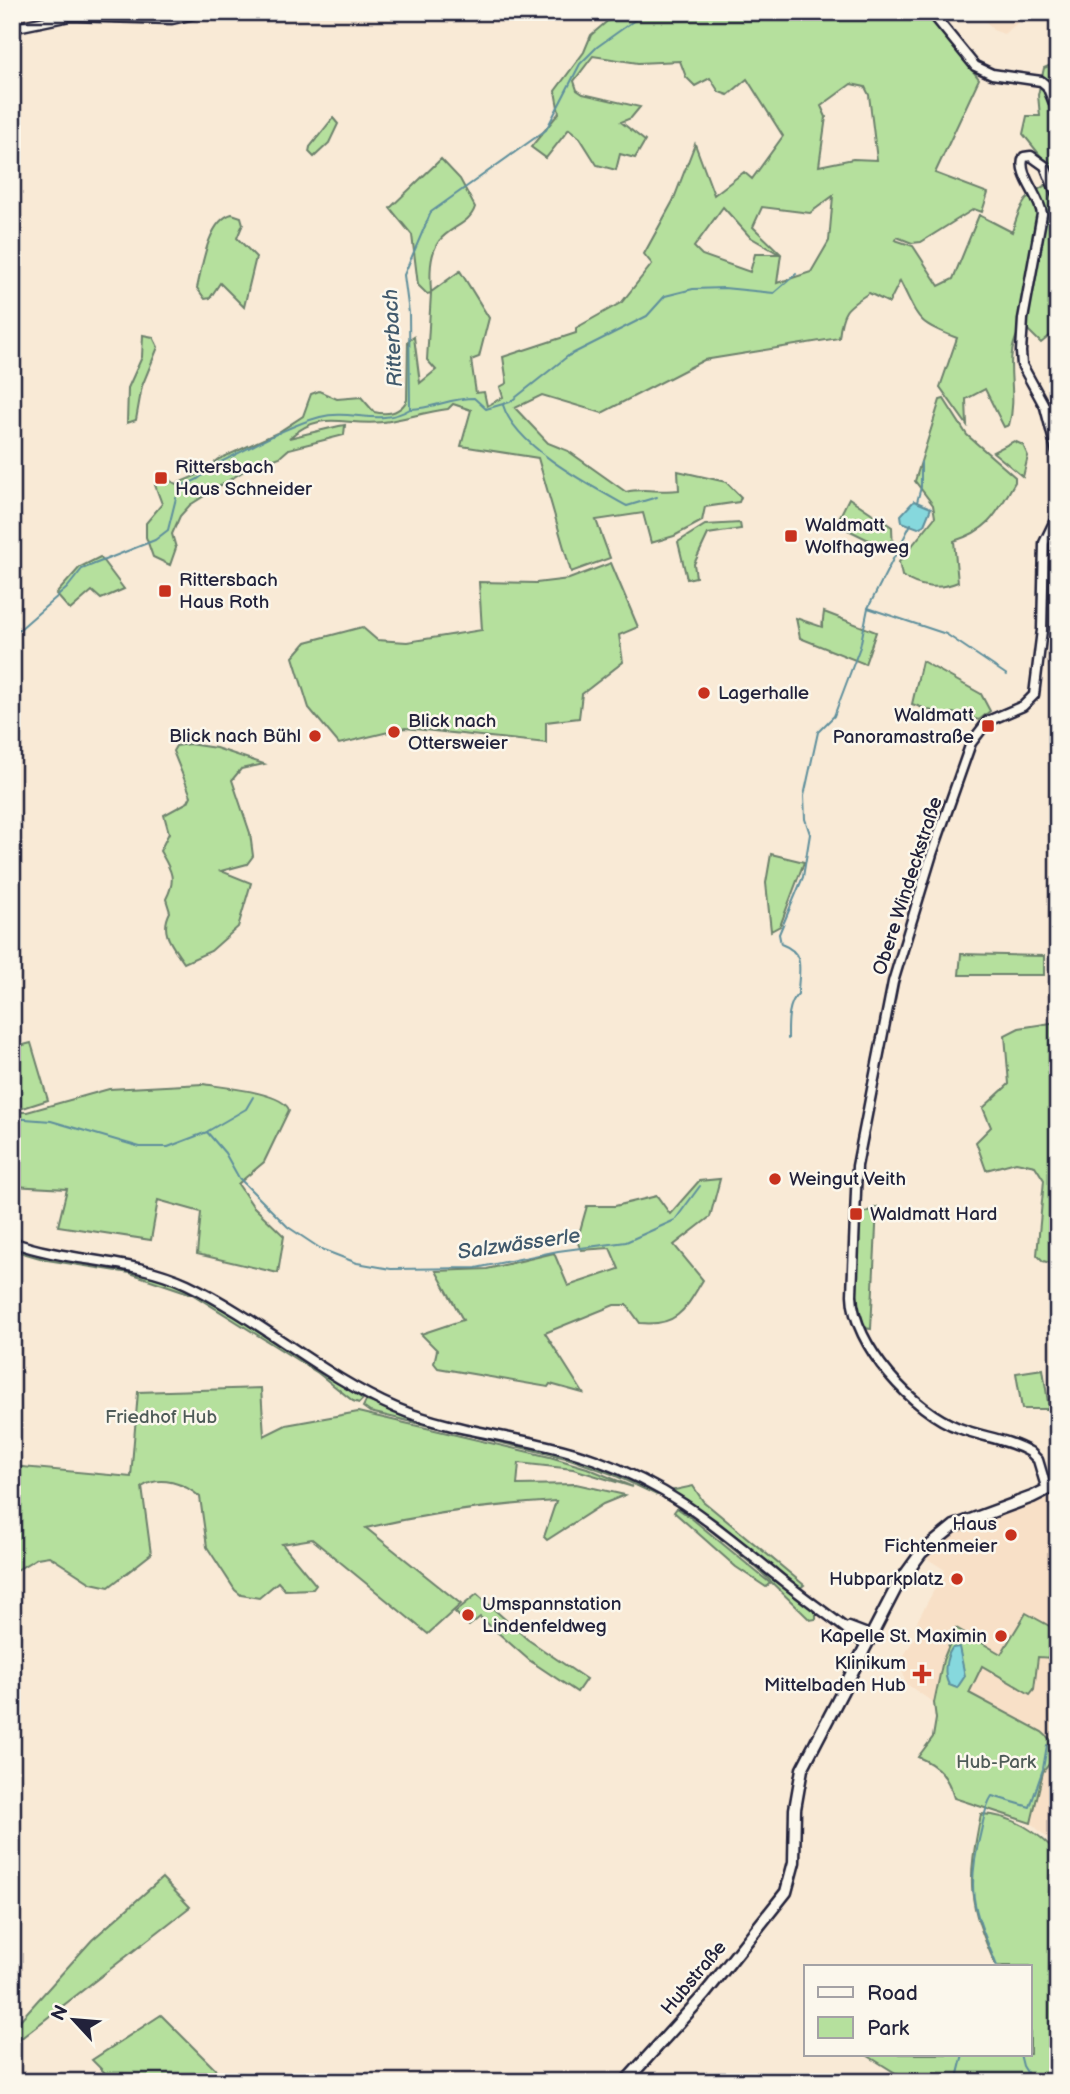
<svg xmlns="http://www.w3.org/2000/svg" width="1070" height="2094" font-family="'Balsamiq Sans',sans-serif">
  <rect width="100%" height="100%" fill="#f9ead6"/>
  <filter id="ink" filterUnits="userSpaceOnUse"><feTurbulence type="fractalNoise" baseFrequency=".0143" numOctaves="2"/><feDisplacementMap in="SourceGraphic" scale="14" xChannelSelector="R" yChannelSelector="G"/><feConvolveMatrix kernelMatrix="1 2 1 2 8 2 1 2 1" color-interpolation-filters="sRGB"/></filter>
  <g filter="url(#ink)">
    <g fill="#f8e0c7">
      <path d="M978,12H1031L1004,34L993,30Z"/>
      <path d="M1058,1487V1848L1031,1823L1043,1772L1057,1754L1052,1741L1042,1732L969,1693L981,1666L1030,1694L1034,1689L1038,1657L1053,1658L1001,1654L956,1628L943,1660L934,1703L905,1683L901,1660L921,1628L915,1625L945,1570L923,1556L949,1533Z"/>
    </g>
    <g fill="#b5e09d" stroke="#6c816c" stroke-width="2" fill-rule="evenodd">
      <path d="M618,12H943L938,26L979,79L935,173L988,193L982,212L974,209L921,242L912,243L897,237L895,240L913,246L939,286L953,279L979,215L1012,232C1022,201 1024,196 1053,181L1048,165L1023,134L1027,116H1040L1038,95L1044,68L1058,62V329L1041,343L1027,329L1019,331C1002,363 1019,391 1009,425L1004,427L985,389L966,399L967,425L940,387L957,338C915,322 920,320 900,281L889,303L869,293C845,308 842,311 839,338L704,360L602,413L542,395L515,408L548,443L568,451L626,492C643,487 660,493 679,490L678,471L726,482L741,497L739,502L705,507L702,521L674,536L651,543L643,513L596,520L610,558L571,572L538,458L461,446L471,410L453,404L448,409C425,412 404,419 383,422C345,427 323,408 289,438L339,426L345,425L344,435L289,449L280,457L247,469L190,505L180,516L172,534L176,548L170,565L153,557L146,537V523L162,504L155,485L164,477L176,484L200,474L219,459L277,433L303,416L311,394L319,391L337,399L361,397L374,412C387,415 400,413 407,400L408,341L414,337L420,383L436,370L427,360L431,293L427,294L418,285L412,235L390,208L441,159L460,179L475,207C470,224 450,227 439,241C429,255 430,276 431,292L460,271L489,318L479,357L471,360L476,393L484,392L487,406L503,397L500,387L507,383L503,357L576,333V328L622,302L652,264L644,254L673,201L695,144L714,195L744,172L752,179L783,136L747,79L728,95L719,92L710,78L695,86L686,77L680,61L638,63L593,56L574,81L577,90L583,94L640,107L631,118L621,122L645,141L635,158L620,154L616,170L597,165L580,138L569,129L546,158L531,147L559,113L555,91L584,52L591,35ZM851,84L865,87L869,95L877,160L853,159L819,166L826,117L821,106ZM833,196L829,241L811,272L777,283L781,254L753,227L762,207L810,213ZM723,207L750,237L779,254H755L750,272L702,255L694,247Z"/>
      <path d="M333,118L338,124L329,143L314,157L309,152L310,147Z"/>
      <path d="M232,214L241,217L243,224L237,238L256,257L244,307L220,283L210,298L205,299L197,288C202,267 208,220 232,214Z"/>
      <path d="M143,335L153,337L158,347L142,386L136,420L127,423L128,388L142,357Z"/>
      <path d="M944,399L967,435L1015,477V482C996,514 991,529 954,541L958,582C939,590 919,588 902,576L899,562L935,517L933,505L915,481L940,400Z"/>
      <path d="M1014,441L1023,445L1028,456L1023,477L993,452Z"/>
      <path d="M849,498L892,527L893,552L836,524Z"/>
      <path d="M740,523L741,529L708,534L694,564L696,577L687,579L678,542L705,525Z"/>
      <path d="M100,557L124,589L101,599L92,591L70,610L56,594L80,567Z"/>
      <path d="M611,563L638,627L619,635L623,662L582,694L579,718L546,722V743L405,728L339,744L309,708L293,657L306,642L362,627L377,640L407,642L482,630L479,582L536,583L569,579Z"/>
      <path d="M824,612L876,632L865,664L800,638L796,618L822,627Z"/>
      <path d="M922,661L981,694L990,711L979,720L953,713L946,716L912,704Z"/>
      <path d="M189,744L216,748L264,764L241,769L232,780L250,833L253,856L247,864L221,871L251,883L238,927L211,951L184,963C173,946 159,933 170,912L166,899C177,878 171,870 160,851L169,833L164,815L188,802L191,796L173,751L176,746Z"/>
      <path d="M771,854L804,862L780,926L771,931L766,883Z"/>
      <path d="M961,954L1044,956V975H959Z"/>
      <path d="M1058,1022V1265L1043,1261L1037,1255L1044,1180L1035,1166L1016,1162L986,1170L976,1142L991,1127L983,1108L1009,1084L1005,1035L1019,1028Z"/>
      <path d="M31,1043L48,1100L23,1108H12V1048Z"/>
      <path d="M203,1084C221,1087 283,1092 289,1110L264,1162L238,1184L253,1206L284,1236L278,1273L197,1254L201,1212L158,1200L151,1240L58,1226L67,1189L12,1186V1112H27L109,1089Z"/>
      <path d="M720,1179L710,1217L674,1245L703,1280C686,1308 678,1327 640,1323L627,1305H614L545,1333L583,1393L550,1384L548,1387L438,1368L434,1363L437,1350L421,1334L463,1320L436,1271L487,1269L554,1253L568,1286L619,1269L610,1248L581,1250L577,1241L587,1206H615L657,1196L670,1214L699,1181Z"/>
      <path d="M877,1207L871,1329L865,1328L856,1302L859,1215Z"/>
      <path d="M12,1246L59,1258L127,1269L180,1285L222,1307L363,1399L359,1403L353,1401L318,1373L192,1294L130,1273L47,1260L12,1250Z"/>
      <path d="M1043,1369L1049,1409H1022L1016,1373Z"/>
      <path d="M261,1388L264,1436L286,1425L358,1412L550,1457L587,1468L633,1487L573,1469L519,1463L517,1485L576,1484L625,1495L603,1504L547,1540L544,1537L556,1501C491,1505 429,1513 366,1528L461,1604L428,1634L312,1539L282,1544L316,1585L313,1589L285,1590L278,1582L259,1598L241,1595L235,1590L207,1547L200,1497C185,1484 160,1474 142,1487L151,1554L109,1587L91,1583L49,1556L37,1558L12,1573V1466L131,1477L138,1392Z"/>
      <path d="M366,1401L582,1459L660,1493L657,1495L612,1474L570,1459L370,1412L363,1407Z"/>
      <path d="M693,1486L703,1501L804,1585L799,1589L716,1520L670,1491Z"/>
      <path d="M668,1496L683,1505L816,1610V1619L810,1620L759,1570L688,1512L665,1499Z"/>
      <path d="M677,1508L690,1517L770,1583L766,1587L736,1567L674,1512Z"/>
      <path d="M477,1594L527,1639L586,1679L577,1692L529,1660L480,1617L469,1626L455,1612Z"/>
      <path d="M1026,1613L1053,1628V1658L1038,1657L1034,1689L1030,1694L982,1666L969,1693L1042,1732L1052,1741L1057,1754L1043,1772L1031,1823L954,1798C948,1777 939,1766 918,1757L933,1737L936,1719L934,1703L943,1660L956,1628L1001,1654Z"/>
      <path d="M981,1814C1013,1815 1037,1831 1058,1854V2082H910L865,2054H1030V1966H996C967,1901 967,1883 981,1814Z"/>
      <path d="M162,1878L190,1907L15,2043L12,2029L92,1940Z"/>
      <path d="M161,2015L228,2082H114L92,2060Z"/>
    </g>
    <g fill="#86d8dd" stroke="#5e8f9c" stroke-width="2">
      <path d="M914,501L931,508L924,525L918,528L902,522L901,515Z"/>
      <path d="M959,1647L965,1676L957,1688L949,1685C943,1674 945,1659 952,1648Z"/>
    </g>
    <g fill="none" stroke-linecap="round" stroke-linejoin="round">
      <g stroke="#5e8f9c" stroke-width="2">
        <path d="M503,405C516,447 589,485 627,506L657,497"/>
        <path d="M411,409C434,408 451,398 474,398L486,409L510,402L568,356L647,316L665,296L693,289L724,288L774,293L796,274"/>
        <path d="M181,490L185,484C202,481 206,469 221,462C252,447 287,426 320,417C351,409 381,427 410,409L409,313L404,275L431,212L546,130L580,64L597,47L646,12"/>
        <path d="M917,502L921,487V462"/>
        <path d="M868,608L946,634L1007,675"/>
        <path d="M12,636L67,588L82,569L155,540L168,530L176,498"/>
        <path d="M788,1039C788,1025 787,1004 798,994C798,970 807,954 781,944L779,934L803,877L810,834L805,819L804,796L818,732L834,716L860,647L868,608L911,524"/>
        <path d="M12,1118L51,1121L140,1147H168L207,1132L225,1153L239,1178L288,1227L321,1249L357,1263L391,1269L476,1268L558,1251L626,1242L675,1220L700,1186"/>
        <path d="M208,1131L246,1109L253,1097"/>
        <path d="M997,1966C974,1909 965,1894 981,1831C984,1819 985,1806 992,1796L1030,1807L1043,1769L1047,1745"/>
        <path d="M1020,2054L1023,2066L1033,2082"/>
        <path d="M956,2082L963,2054"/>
      </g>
      <g stroke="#22223b" stroke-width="13">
        <g id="minor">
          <path d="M931,12L975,66L992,74L1041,81L1047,86L1058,113"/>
          <path d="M12,28L70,16L172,19L203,12"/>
          <path d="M1058,198L1045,166L1031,156L1024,157C1016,172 1040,197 1042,214L1023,319L1021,352L1022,365L1045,407L1058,457"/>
          <path d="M12,1242C69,1263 131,1258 187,1284C260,1319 322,1376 396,1408C460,1435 531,1436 596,1460C673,1488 715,1526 777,1576C806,1600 837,1620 865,1644"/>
          <path d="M1047,1490L1038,1460L1030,1452C1008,1439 982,1437 959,1428C914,1412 853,1345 852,1295L857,1166L893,982L932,854L971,743L988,721L1023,706L1034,695L1042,630L1044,543L1058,514"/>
          <path d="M849,1627L870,1635"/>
        </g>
      </g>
      <g stroke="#22223b" stroke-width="15">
        <path id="major" d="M625,2082L704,1995L786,1892L794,1862L795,1809L802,1769L897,1586L921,1553L954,1526L1032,1497L1058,1484"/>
      </g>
      <use href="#minor" stroke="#fbf7ec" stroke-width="8"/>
      <use href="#major" stroke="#fbf7ec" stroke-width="10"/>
    </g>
  </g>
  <g fill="#c8321e" stroke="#fbf7ec" stroke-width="2.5">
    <rect x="154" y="471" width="14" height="14" rx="3.5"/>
    <rect x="784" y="529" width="14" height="14" rx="3.5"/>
    <rect x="158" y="584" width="14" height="14" rx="3.5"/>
    <circle cx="704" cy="693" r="7"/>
    <rect x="981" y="719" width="14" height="14" rx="3.5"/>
    <circle cx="394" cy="732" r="7"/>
    <circle cx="315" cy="736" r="7"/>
    <circle cx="775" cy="1179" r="7"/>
    <rect x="849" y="1207" width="14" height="14" rx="3.5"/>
    <circle cx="1011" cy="1535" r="7"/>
    <circle cx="957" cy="1579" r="7"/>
    <circle cx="468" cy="1615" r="7"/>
    <circle cx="1001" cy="1636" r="7"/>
    <path d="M918.5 1663.5h7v7h7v7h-7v7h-7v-7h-7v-7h7z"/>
  </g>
  <g text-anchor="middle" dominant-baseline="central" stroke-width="5" stroke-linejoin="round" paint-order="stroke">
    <g font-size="19" fill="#22223b" stroke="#fbf7ec" text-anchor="start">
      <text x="175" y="467">Rittersbach<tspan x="175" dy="22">Haus Schneider</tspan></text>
      <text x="805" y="525">Waldmatt<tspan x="805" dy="22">Wolfhagweg</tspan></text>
      <text x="179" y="580">Rittersbach<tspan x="179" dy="22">Haus Roth</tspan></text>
      <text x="718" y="693">Lagerhalle</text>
      <text x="974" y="715" text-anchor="end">Waldmatt<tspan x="974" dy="22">Panoramastraße</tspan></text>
      <text x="408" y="721">Blick nach<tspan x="408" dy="22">Ottersweier</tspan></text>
      <text x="301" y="736" text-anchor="end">Blick nach Bühl</text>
      <text x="789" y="1179">Weingut Veith</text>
      <text x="870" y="1214">Waldmatt Hard</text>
      <text x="997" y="1524" text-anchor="end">Haus<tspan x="997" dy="22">Fichtenmeier</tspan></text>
      <text x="943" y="1579" text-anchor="end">Hubparkplatz</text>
      <text x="482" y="1604">Umspannstation<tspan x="482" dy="22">Lindenfeldweg</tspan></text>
      <text x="987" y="1636" text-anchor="end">Kapelle St. Maximin</text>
      <text x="906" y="1663" text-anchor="end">Klinikum<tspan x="906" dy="22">Mittelbaden Hub</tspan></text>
    </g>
    <g font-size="19" fill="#22223b" stroke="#fbf7ec">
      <text transform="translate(908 886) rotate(-72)">Obere Windeckstraße</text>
      <text transform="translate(694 1978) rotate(-50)">Hubstraße</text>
    </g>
    <g font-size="19" fill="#4e5b58" stroke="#fbf7ec">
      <text x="161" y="1417">Friedhof Hub</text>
      <text x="996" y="1762">Hub-Park</text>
    </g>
    <g font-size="21" font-style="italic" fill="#40596c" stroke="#fbf7ec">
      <text transform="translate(393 338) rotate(-93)">Ritterbach</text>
      <text transform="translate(519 1244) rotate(-8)">Salzwässerle</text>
    </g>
  </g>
  <rect width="1070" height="2094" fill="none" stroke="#fbf7ec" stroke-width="42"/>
  <rect x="21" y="21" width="1028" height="2052" fill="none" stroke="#22223b" stroke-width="2.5" filter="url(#ink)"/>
  <rect x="804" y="1965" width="228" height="91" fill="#fbf7ec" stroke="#a4a2a5" stroke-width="2"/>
  <rect x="818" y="1987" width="35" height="10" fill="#fbf7ec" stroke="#a4a2a5" stroke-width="2"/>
  <text x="867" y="2000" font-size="21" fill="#22223b">Road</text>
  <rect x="818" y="2017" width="35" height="21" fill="#b5e09d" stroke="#a4a2a5" stroke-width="2"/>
  <text x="867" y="2035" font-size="21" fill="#22223b">Park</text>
  <g transform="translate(74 2020) rotate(296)" stroke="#fbf7ec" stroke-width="5" paint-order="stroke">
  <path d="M0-5L12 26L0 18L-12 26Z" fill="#22223b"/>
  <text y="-10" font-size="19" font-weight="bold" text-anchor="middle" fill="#22223b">N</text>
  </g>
</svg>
